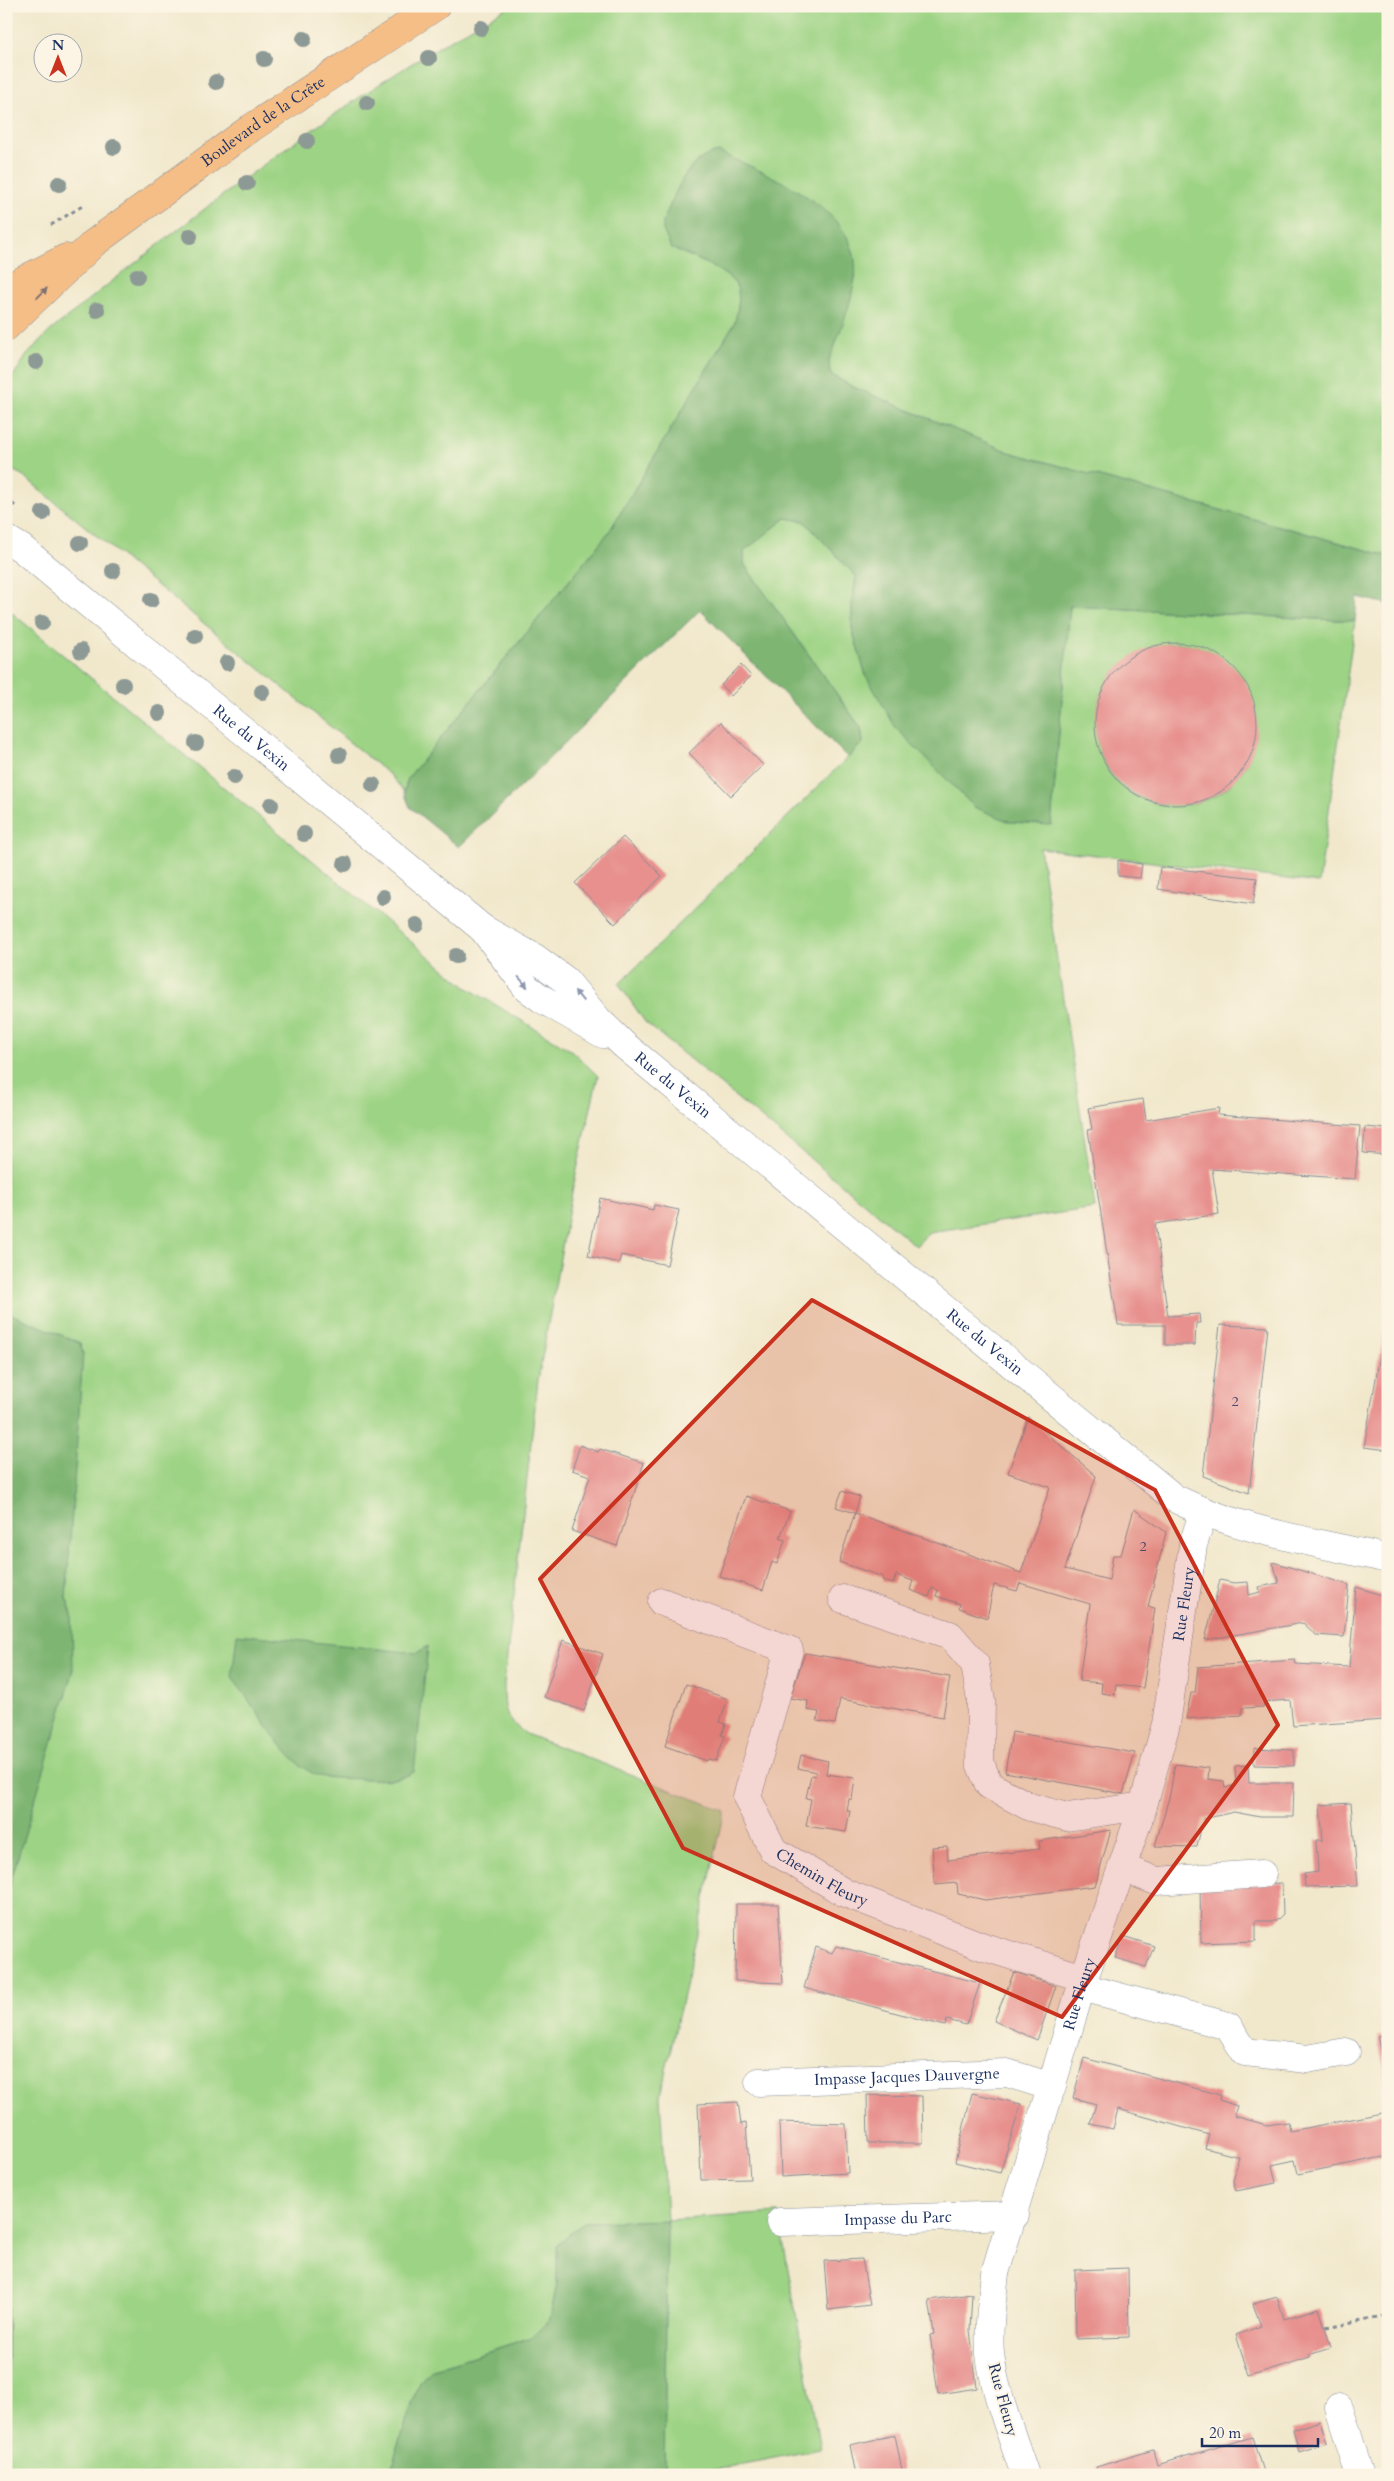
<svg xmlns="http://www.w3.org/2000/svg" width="1394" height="2481" font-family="Cardo,serif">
  <rect width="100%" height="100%" fill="#fcf5e5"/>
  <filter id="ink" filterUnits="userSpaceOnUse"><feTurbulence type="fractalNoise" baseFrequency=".02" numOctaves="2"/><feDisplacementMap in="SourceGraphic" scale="10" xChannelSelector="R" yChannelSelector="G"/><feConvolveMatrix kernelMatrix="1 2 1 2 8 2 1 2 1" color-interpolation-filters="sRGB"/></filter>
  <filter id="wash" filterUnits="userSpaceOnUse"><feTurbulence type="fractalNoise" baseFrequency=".0096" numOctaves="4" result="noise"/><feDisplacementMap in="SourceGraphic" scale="20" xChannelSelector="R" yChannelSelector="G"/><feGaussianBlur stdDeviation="1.12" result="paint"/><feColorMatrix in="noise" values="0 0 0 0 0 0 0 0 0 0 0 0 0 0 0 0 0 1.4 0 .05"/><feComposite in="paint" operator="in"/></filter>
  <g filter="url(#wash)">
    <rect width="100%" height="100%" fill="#f1e8cc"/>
    <g fill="#9dd384" stroke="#5c8171" fill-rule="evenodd">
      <path d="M510,6H1388V556L1009,452L853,387L830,374L829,360L856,276L671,248C687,255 730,271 737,287C741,298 737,311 735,322L609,532L408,778L404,792L391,776L22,475L6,467V387L27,355L50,331C197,213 344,96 510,6Z"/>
      <path d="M786,518L804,521L856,576L852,606V629L866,676L1051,824L1070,606L1355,621L1319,883L1040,848L1095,1208L929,1232L916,1246L645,1022L619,984L863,742L861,728L744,564V551ZM1179,643C1286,653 1278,807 1173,805C1072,802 1066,648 1179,643Z"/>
      <path d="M6,608L466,987L572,1051L598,1076L572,1192L538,1380L504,1684C504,1710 504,1718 526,1734L725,1811L660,2096L667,2220L778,2213L820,2449L688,2475H664L667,2221L584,2222L558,2246L557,2283L550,2319L532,2337L433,2369L419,2382L389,2475H6L9,2206L6,2197V1901L72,1614L66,1598L80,1343L6,1312ZM428,1646L413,1772L246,1693L232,1678L417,1653Z"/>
    </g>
    <g fill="#7eb572" stroke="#4c7268">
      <path d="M719,152C768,175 863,209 855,277C852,303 839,335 829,360L830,374L853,387L1009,452L1388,556V604L1357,597L1355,621L1070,606L1051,825L1010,822L974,807L896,728L866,676L852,629V606L856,576L804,521L786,518L744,551V564L861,728L863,742L848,758L700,610L459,847L410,807L404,792L408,778L609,532L735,322C737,311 741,298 737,287C730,271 687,255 671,248L663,230V221C676,194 685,157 719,152Z"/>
      <path d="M6,1312L80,1343L83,1354L66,1598L72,1614L73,1673L14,1870L6,1901Z"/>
      <path d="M237,1634L417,1653L428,1646L414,1772C394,1783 384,1779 362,1779C350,1778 336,1779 324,1777C289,1772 255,1704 232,1678Z"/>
      <path d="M6,2197L9,2206L6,2444Z"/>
      <path d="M667,2220L664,2475H389L419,2382L433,2369L532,2337L550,2319L557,2283V2246L584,2222Z"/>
    </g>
    <g id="blocks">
      <g fill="#e7908e">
        <circle cx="1176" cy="724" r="81"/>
        <path d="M741,665L751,676L731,696L721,685Z"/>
        <path d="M721,722L763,765L731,796L689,753Z"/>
        <path d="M623,837L662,876L615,924L575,883Z"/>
        <path d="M1118,860L1142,864L1140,878L1118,876Z"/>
        <path d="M1160,867L1257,878L1253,904L1158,889Z"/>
        <path d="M1143,1099L1146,1120L1219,1108L1218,1115L1360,1126L1355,1179L1212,1169L1219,1214L1155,1224L1168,1316L1199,1314L1200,1323H1196L1195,1345H1165V1325H1118L1088,1130L1092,1129L1088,1108Z"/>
        <path d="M1365,1127L1388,1129V1155L1363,1153Z"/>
        <path d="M600,1198L653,1210L654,1205L679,1210L667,1265L621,1255L619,1263L588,1256Z"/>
        <path d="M1387,1315L1388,1316V1450L1364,1447Z"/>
        <path d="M1220,1325L1268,1327L1249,1493L1203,1476Z"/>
        <path d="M1028,1417L1096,1476L1065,1569L1109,1580L1113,1555H1121L1134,1509L1166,1532L1148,1607L1155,1608L1143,1688L1116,1685L1115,1695L1101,1693L1102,1683L1079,1681L1090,1604L1020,1583L1017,1591L994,1585L987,1618L959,1608L960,1604L936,1596L938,1590L932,1588L929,1597L910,1590L913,1581L896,1575L893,1584L887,1582L882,1580L883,1577L839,1562L855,1513L836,1507L842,1491L860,1497L855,1513L1021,1573L1050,1487L1008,1473Z"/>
        <path d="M580,1445L598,1452L600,1449L644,1463L617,1546L572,1531L590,1476L572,1470Z"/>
        <path d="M746,1496L790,1511L780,1538L785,1540L777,1564L772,1562L763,1590L719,1576Z"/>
        <path d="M1273,1562L1349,1585L1344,1637L1316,1635L1303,1623L1205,1640L1220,1580L1234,1583L1248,1582L1249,1595L1260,1592L1259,1587L1279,1583Z"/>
        <path d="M1356,1587L1388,1597V1693L1385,1720L1293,1726L1290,1700L1263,1702L1264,1707L1242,1708V1715L1186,1719L1191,1693H1195L1198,1667L1295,1660L1296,1664L1349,1667Z"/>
        <path d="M563,1640L603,1654L584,1711L544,1697Z"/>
        <path d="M805,1653L950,1677L943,1717L840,1699L835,1724L817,1721L819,1712L807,1710L808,1701L790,1698Z"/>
        <path d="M686,1684L728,1699L720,1722L726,1724L722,1735L725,1736L716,1761L708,1759L707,1761L665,1746Z"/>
        <path d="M1012,1732L1135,1753L1123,1794L1005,1772Z"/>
        <path d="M1254,1748L1294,1750V1766L1254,1765Z"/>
        <path d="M801,1755L828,1761L826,1774L855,1778L852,1799H849L847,1811H850L846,1832L806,1826L811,1799L806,1798L811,1775L815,1776L816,1772L798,1768Z"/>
        <path d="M1175,1764L1209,1768L1208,1779L1224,1781L1225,1788L1236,1785L1235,1766L1248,1765L1249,1783H1294L1293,1817H1260L1234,1812L1203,1819L1197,1847L1155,1846L1170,1794Z"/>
        <path d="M1351,1803L1358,1886L1305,1887L1304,1874L1318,1872L1316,1840H1323L1320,1805Z"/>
        <path d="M1111,1830L1095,1886L985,1900L958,1894L957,1883L935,1885L932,1847L947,1846L948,1860L1040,1849L1039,1841Z"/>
        <path d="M1282,1883L1283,1914L1276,1921H1256V1941L1201,1943L1200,1886Z"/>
        <path d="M736,1904H778L783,1983L735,1981Z"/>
        <path d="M1123,1936L1154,1946L1146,1967L1115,1958Z"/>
        <path d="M836,1946L980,1983L966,2025L947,2020L945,2026L804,1988L816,1947L832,1953Z"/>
        <path d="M1014,1972L1056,1986L1037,2040L994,2021Z"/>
        <path d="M1388,2034V2082H1387L1377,2036Z"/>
        <path d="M1084,2058L1220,2095L1219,2100L1237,2106L1234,2116L1267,2125L1288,2122L1290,2131L1388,2112V2156L1298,2174L1295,2160L1272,2165L1276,2183L1236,2191L1233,2181L1239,2157L1205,2148L1209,2135L1118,2109L1113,2129L1090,2124L1096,2104L1073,2098Z"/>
        <path d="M972,2093L1021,2104L1000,2173L955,2162Z"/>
        <path d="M867,2095L922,2096L923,2143H868Z"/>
        <path d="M738,2102L741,2124L746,2123L750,2179L701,2180L698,2104Z"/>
        <path d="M779,2122L846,2124L848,2173L781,2177Z"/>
        <path d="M862,2259L870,2305L828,2310L824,2261Z"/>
        <path d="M1128,2268L1129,2337L1076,2339L1075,2270Z"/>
        <path d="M972,2294L970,2330L977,2388L938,2394L930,2335L934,2334L929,2300Z"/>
        <path d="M1277,2297L1284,2319L1319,2308L1331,2347L1310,2354V2357L1249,2376L1236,2335L1261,2326L1253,2304Z"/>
        <path d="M1320,2421L1327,2443L1299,2452L1293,2430Z"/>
        <path d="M895,2435L903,2475H856L850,2445Z"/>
        <path d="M1252,2437L1264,2475H1099L1096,2467L1153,2450L1157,2465Z"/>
      </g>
    </g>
  </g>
  <g filter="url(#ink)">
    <use href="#blocks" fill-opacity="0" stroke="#868c95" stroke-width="1"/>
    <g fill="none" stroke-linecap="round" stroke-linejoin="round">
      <g stroke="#868c95" stroke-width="29">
        <g id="minor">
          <path id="s1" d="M6,539L21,548L483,929L527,988L542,999L603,1034"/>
          <path id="s2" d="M483,929L535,958L565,980L598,1020L624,1045L1174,1498C1239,1531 1317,1542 1388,1559"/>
          <path d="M843,1599L950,1635L975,1664L981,1701L980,1763L989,1785L1030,1807L1067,1817L1143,1806"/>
          <path id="s3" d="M662,1602L789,1650L747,1797L773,1850L845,1893L984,1947L1084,1978"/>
          <path d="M1123,1868L1156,1881L1262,1874"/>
          <path d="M1082,1987L1228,2026L1245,2052L1307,2059L1346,2052"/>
          <path id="s4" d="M759,2082L1007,2073L1052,2087"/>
          <path id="s5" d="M780,2222L1015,2215"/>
          <path d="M1339,2408L1360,2475"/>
          <path id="s6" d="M1025,2475C1012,2435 995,2395 990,2354C988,2327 992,2300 995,2273L1084,1978L1143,1806L1166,1724L1193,1545L1203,1513"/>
        </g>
      </g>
      <g stroke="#868c95" stroke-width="29">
        <g id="major">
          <path d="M6,289L66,258"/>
          <path id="s7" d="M6,327L94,243L251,128L436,6"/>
        </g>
      </g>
      <g stroke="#868c95" stroke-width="3" stroke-dasharray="4 4" stroke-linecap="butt">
        <path d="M51,225L84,205"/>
        <path d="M6,498L15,506"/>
        <path d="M1326,2327L1388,2315"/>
      </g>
      <use href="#minor" stroke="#fff" stroke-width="28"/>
      <use href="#major" stroke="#f6be87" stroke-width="28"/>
    </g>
    <g fill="#8d9995">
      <circle cx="481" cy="28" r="8"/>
      <circle cx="304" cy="39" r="8"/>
      <circle cx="429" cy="58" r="8"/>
      <circle cx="264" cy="59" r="8"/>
      <circle cx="216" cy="82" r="8"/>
      <circle cx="367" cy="103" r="8"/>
      <circle cx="307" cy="141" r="8"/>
      <circle cx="114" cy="147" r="8"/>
      <circle cx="247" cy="183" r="8"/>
      <circle cx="59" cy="184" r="8"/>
      <circle cx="190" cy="236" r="8"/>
      <circle cx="137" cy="276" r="8"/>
      <circle cx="97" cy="310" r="8"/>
      <circle cx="36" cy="362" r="8"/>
      <circle cx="43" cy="513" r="8"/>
      <circle cx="80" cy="543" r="8"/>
      <circle cx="113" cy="571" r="8"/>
      <circle cx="151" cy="600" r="8"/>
      <circle cx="42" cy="623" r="8"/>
      <circle cx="195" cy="636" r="8"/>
      <circle cx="81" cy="651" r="8"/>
      <circle cx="227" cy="663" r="8"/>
      <circle cx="123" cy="685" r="8"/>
      <circle cx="262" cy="692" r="8"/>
      <circle cx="159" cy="713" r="8"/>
      <circle cx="196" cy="743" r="8"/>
      <circle cx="339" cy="755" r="8"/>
      <circle cx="234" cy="777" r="8"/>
      <circle cx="373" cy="785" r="8"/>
      <circle cx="271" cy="805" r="8"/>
      <circle cx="304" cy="834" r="8"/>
      <circle cx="345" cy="864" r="8"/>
      <circle cx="383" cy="897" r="8"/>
      <circle cx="417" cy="925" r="8"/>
      <circle cx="456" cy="956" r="8"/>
    </g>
    <defs><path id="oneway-solid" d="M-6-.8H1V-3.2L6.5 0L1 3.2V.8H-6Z" transform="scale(1.25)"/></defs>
    <use fill="#7e6f70" href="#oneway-solid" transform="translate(42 293) rotate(-44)"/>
    <g fill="#8d97ae">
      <use href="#oneway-solid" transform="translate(523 982) rotate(49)"/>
      <use href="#oneway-solid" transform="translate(579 996) rotate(-129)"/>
    </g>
  </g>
  <path fill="#c8321e" fill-opacity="0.2" stroke="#c8321e" stroke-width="4" stroke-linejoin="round" d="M812,1300L1155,1490L1278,1725L1062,2017L683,1848L540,1579Z"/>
  <g text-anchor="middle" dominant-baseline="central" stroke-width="4" stroke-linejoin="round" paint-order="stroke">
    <g font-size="14" fill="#4e476a">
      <text x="1235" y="1401">2</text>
      <text x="1143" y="1546">2</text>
    </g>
    <g font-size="16" fill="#1b2f5e" stroke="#fcf5e5">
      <text stroke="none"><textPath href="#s7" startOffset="330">Boulevard de la Crête</textPath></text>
      <text stroke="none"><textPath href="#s1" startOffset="316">Rue du Vexin</textPath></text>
      <text stroke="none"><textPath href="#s2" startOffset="248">Rue du Vexin</textPath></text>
      <text stroke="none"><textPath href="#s2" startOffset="652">Rue du Vexin</textPath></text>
      <text stroke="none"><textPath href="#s6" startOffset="904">Rue Fleury</textPath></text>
      <text stroke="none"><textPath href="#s3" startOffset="404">Chemin Fleury</textPath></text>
      <text stroke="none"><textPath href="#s6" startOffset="499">Rue Fleury</textPath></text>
      <text stroke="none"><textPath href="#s4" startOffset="148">Impasse Jacques Dauvergne</textPath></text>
      <text stroke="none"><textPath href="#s5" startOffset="118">Impasse du Parc</textPath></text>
      <text transform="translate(1003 2400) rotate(75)">Rue Fleury</text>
    </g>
  </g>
  <rect width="1394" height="2481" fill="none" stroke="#fcf5e5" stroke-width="25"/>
  <g transform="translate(58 58)"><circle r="24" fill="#fcf5e5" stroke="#a2a6af"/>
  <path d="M0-4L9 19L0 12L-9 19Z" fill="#c8321e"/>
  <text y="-8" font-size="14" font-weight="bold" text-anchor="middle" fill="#1b2f5e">N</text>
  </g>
  <path d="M1202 2438v8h116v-8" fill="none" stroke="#1b2f5e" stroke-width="2.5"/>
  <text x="1209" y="2438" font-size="15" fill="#1b2f5e" stroke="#fcf5e5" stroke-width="4" paint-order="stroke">20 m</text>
</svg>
